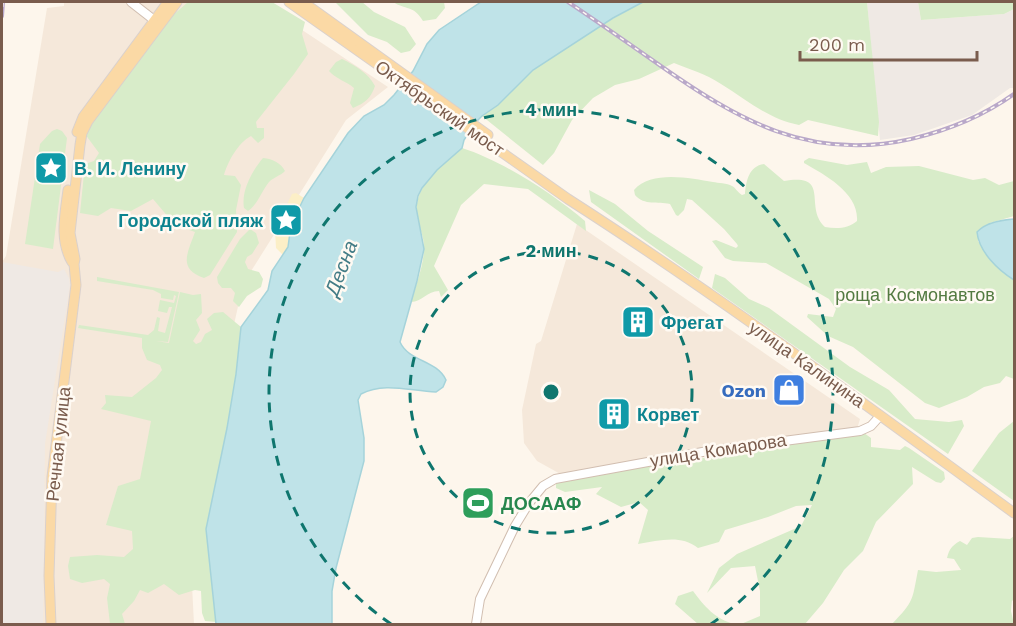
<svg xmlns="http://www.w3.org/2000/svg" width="1016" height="626" font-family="'Work Sans',sans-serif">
  <rect width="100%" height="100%" fill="#fdf6ec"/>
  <g fill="#f5e8da">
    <path d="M64,2H260L388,87L346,120L243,284L189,527L194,624H28L2,337V262L6,256L47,8L64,6Z"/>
    <path d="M577,224L860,419L857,429L564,476L537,461L524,443L522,410L536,344L541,341Z"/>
  </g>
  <g fill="#efe9e4">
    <path d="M867,2H918L921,20L1004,14L1014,9V88H1010L972,115L914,135L880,140Z"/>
    <path d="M2,262L58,272L64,269L69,278L70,285L45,444L43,624H2Z"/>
  </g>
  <g fill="#d8ecc9">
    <path d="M188,2H272L305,22L302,34L308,54L294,74L256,122L257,128H264V138L258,143L251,136C238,143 228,161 224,175L235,176L241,185L236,210L237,232L210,275L204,278C177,269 188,252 195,232L175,225L153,199L131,211L111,208L98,216L80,213L85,164L94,161L99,153L85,134L91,124L171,17Z"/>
    <path d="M335,2H362L374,12L405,27L416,44L410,51L401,53L387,42L368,35Z"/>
    <path d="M393,2H444L445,8L436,19L423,21C414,5 405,10 393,2Z"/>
    <path d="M643,2H867L879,122L878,136L808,120L799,125C768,119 747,100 721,84C706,74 689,69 674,63L639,79L615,85L593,98L572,120L554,153L543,165L482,116C502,104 514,84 533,70C567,44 606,22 643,2Z"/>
    <path d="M918,2H1014V9L1004,14L921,20Z"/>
    <path d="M342,59C356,66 367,72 375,86C371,98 365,103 353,108L350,103L354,88C346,81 336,79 329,71L336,62Z"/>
    <path d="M57,129L62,131L67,138L53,249L25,244L40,144L52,131Z"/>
    <path d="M462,148C503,161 553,194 585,221L586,231L528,189L484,184L461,205L434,266L448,290L441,297L439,291C427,291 422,302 411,302C416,285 424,265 424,247C424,235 418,226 417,215C413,187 441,163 462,148Z"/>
    <path d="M263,158C273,159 281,163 285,171C280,176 274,177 269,182C261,192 258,204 248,211L244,208C241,191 252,171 263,158Z"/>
    <path d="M809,158L847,165L867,162L871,173L886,167L919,166L973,180L985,178L999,185L1014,181V216L990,223L978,241L995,264L1014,280V379L1006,376L1000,383L984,387L967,397L939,408L925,403L853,347L828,336L807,317L808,314L833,317L836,309L829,299L766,263L733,261L725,258L712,241L716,240L736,248L738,246L737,244L724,229L692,200L687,199L684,210L678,216L676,215L670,204C657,201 645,206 635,195L634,190C651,170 690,178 713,182C718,183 727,183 732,186C736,188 737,192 742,195L745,194C746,181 749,166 764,164L784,181C832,173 803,207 825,227C836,229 848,229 857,221C859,193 825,175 804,163V161Z"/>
    <path d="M589,190L615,204L648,231L703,267L699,279L591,202Z"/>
    <path d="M250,229L256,233L259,243L252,254L247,257L245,262L248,269L259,272L263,279L261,287L247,296L239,307L233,301L235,293L231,288H222L218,283L217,277L240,239Z"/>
    <path d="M715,274L725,278L749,299L769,308L850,367L889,390L915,419L949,422L962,420L964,426L948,454L712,288Z"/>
    <path d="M97,277L179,292L168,342L156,341L169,343L180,292L193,295L201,294L202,313L196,320L200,330L193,341L196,344L201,342L205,334L212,330L207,319L214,313L223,312L241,327L236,374L227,428L206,529L216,622L205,621L202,613L201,591L195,590L179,595L164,584L148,593L140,590L134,601L122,614L125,624H110L107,598L110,584L104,579L82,583L70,579L68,566L70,557L97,555L124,557L133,549L132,531L106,525L118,486L140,479L151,421L101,409L106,403L105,395L132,397L156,378L162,370L160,365L147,360L142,348V338L78,328L79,325L148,335L154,330L157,317L160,318L158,331L165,333L172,307H169L167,313L158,311L160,300L174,303L176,296L174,295L173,300L161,298V294L153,290L97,281Z"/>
    <path d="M1014,421V501L972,471L999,433Z"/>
    <path d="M864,433L871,438V447L900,450L905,446L909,448L944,472L945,479L941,483L936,482L912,467L913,484L876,522L863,551L844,570L823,603L805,624H741L760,616V591L755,566L731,568L707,593L719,568L737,554L801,526L812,505L796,506L768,517L725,530L719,542L698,548C680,534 659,541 638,544L648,510L639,502L621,507L596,494L602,487L565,492L556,488V484L561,480Z"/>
    <path d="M1014,536V602L1012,600L1011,611L1014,624H892C914,601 912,601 918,570L936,572L961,570L954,559L947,558C949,550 951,546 960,541L967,545L972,538L978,537L1010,539Z"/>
    <path d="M693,591C704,606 716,620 735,624H698L675,604L678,596Z"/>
  </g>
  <path fill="#fcefc7" d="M296,193L304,198C293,219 294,237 284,256L276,248L275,229L292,194Z"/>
  <g fill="#bfe3e8" stroke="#a5d3da" stroke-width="1.5">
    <path d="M481,2H643L613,18L533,70L498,105L482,116L475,123L464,140L462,148L437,170L422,188L418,196L416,207L424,249L417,281L400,342C409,362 437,360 446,380L443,387L436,392C409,391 385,382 361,394L358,400L364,438V461L336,568L332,591V624H216L206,529L227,428L236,374L241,327L268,290L272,271L288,247L291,225L304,198L348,133L364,116L384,105L394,95L413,71L427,44L439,30Z"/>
    <path d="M1014,219V280C998,270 979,252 977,232C986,222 1002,220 1014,219Z"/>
  </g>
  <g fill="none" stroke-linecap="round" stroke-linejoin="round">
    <g stroke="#d1beb0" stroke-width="10">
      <g id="minor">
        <path d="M131,2L154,20"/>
        <path d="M476,624L480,599L515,526L529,503L543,486L555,479L708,451L860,431L871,426L880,416"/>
      </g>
    </g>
    <g stroke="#dad1cd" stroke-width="11">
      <g id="major">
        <path d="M289,2L568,199C721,297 867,406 1014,513"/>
        <path d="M303,2L488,135"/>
        <path d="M77,132L83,117L168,2"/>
        <path d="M68,190C65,214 59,240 72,262"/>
        <path d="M51,624L49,576L52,477L76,285L74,264L75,259L70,233L80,145L82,133L88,121L177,2"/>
      </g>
    </g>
    <use href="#minor" stroke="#fff" stroke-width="8"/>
    <use href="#major" stroke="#fbd9a5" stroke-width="9"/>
    <g stroke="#b9a8c9" stroke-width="4">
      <g id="rail">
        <path d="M568,2C598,22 628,43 658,64C738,120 809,162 911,139C949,130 983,116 1014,94"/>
        <path d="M2,16L3,2"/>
      </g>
    </g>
    <use href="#rail" stroke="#fffaf3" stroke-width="1.5" stroke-dasharray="4.5" stroke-linecap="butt"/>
  </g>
  <g fill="none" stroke="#0f766e" stroke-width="3" stroke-dasharray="10 8">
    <circle cx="551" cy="392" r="141"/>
    <path d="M391 624A282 282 0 1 1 711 624"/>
  </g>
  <defs>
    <g id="sight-square" transform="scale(1.725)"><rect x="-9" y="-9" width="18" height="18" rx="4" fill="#0f9aa8" stroke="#fffaf3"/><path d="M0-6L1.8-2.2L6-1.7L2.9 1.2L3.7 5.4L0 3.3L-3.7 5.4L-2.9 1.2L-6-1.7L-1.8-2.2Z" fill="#fff"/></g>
    <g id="building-square" transform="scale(1.725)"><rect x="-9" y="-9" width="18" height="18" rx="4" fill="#0f9aa8" stroke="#fffaf3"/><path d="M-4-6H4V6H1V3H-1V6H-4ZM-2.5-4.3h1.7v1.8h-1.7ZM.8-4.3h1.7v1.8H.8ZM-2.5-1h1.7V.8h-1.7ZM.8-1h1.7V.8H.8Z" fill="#fff"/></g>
    <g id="shop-square" transform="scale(1.725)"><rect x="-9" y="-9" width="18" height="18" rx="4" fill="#3f7fe0" stroke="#fffaf3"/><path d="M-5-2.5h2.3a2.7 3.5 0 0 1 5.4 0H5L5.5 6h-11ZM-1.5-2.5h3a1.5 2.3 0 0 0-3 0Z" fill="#fff"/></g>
    <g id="stadium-square" transform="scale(1.725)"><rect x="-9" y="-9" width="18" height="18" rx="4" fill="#2e9e5b" stroke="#fffaf3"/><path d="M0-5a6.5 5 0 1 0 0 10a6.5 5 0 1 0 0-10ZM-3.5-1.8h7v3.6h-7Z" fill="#fff"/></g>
  </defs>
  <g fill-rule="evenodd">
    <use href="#sight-square" x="51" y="168"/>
    <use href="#sight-square" x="286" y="220"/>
    <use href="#building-square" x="638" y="322"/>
    <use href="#shop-square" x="789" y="390"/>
    <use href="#building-square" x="614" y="414"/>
    <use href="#stadium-square" x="478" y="503"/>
  </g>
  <g text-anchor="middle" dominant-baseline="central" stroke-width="5" stroke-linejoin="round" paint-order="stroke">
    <g font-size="18" fill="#7a5c4d" stroke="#fffaf3">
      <text transform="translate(440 108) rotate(35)">Октябрьский мост</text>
      <text transform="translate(807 364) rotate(35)">улица Калинина</text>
      <text transform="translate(58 444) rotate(-84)">Речная улица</text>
      <text transform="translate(718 450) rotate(-9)">улица Комарова</text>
    </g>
    <g font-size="18" font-weight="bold" fill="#0d838f" stroke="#fffaf3" text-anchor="start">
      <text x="74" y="168">В. И. Ленину</text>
      <text x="263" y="220" text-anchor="end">Городской пляж</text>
      <text x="661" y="322">Фрегат</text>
      <text x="637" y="414">Корвет</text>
    </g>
    <g font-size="18" fill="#537a41" stroke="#fffaf3">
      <text x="915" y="294">роща Космонавтов</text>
    </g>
    <g font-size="18" font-weight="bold" fill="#366cbe" stroke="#fffaf3" text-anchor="end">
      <text x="766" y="390">Ozon</text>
    </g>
    <g font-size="18" font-weight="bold" fill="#27864d" stroke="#fffaf3" text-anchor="start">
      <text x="501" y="503">ДОСААФ</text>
    </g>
    <g font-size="20" font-style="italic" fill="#437c86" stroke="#fffaf3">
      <text transform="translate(341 268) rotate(-69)">Десна</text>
    </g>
  </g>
  <circle cx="551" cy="392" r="9" fill="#0f766e" stroke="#fffaf3" stroke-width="3"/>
  <g font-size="18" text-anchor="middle" font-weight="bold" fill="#0f766e" stroke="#fffaf3" stroke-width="5" stroke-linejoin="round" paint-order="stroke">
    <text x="551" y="116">4 мин</text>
    <text x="551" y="257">2 мин</text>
  </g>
  <rect width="1016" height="626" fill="none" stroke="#7a5c4d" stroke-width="6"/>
  <path d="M800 51v9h177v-9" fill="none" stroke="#7a5c4d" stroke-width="3"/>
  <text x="809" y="51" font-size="18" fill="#7a5c4d" stroke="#fffaf3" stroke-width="4.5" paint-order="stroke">200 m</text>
</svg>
